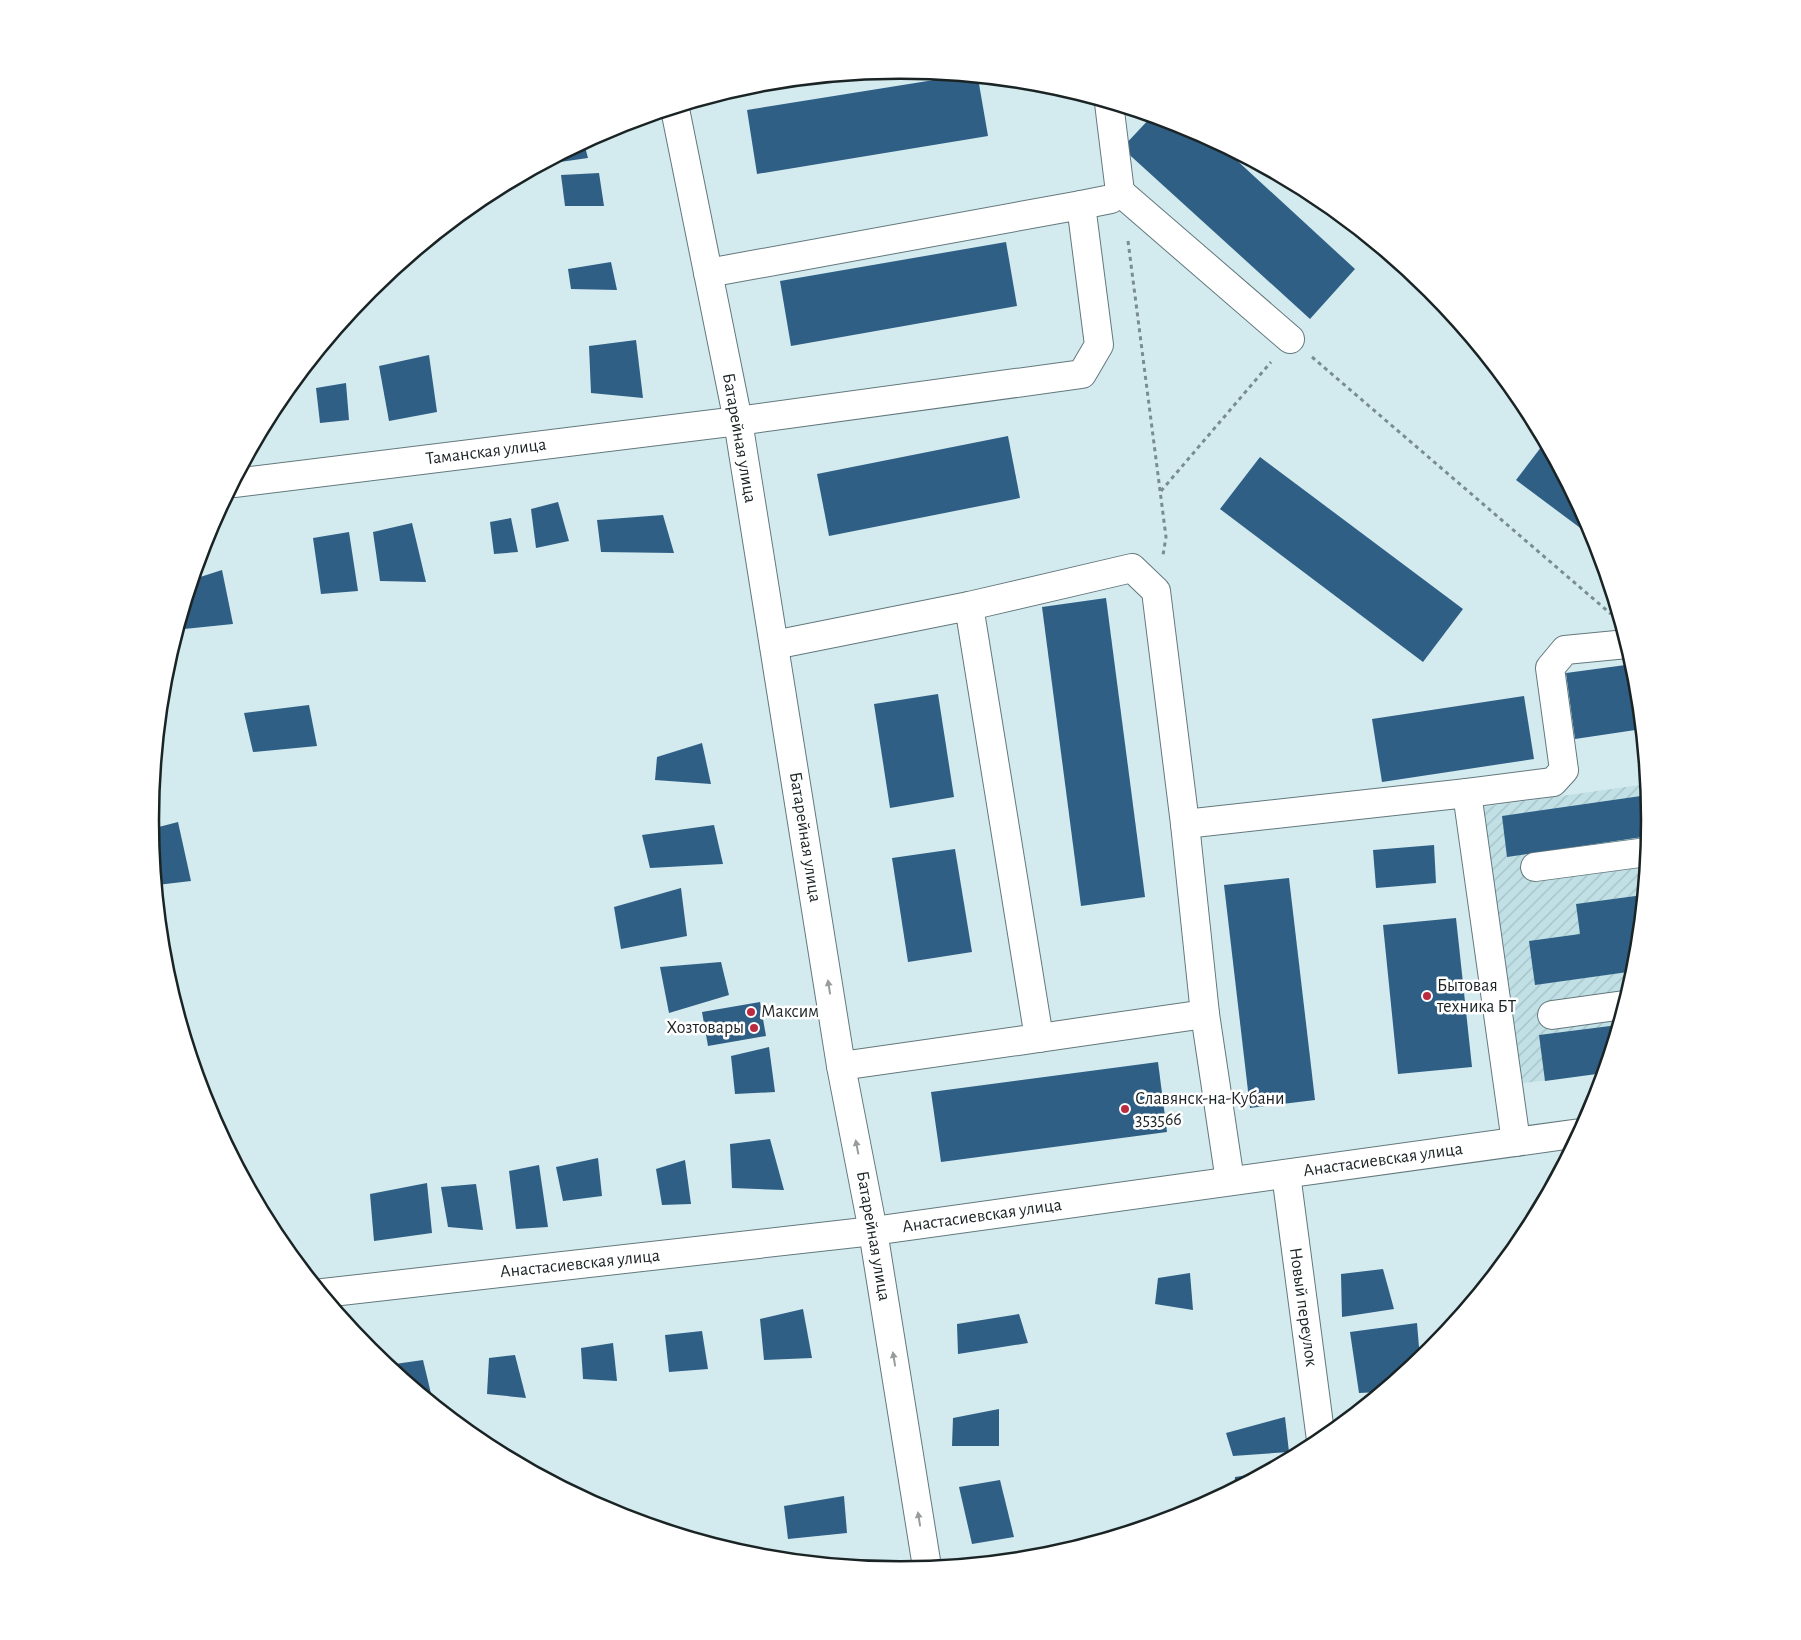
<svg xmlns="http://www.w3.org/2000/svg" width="1801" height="1640" font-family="'Alegreya Sans',sans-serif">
  <defs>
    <pattern id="industrial-furrows" width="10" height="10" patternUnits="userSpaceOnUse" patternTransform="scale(1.25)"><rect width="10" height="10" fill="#c0e0e6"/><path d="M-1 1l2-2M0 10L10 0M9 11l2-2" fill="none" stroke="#a4c0c5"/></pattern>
  </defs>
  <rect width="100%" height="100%" fill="#d3ebef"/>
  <path fill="url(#industrial-furrows)" d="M1647,784L1650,820L1636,967L1604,1073L1523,1083L1482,807Z"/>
  <g fill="#2f5f85">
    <path d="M959,76L978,78L988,136L757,174L747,110Z"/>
    <path d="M1152,116L1188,127L1218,143L1355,269L1310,319L1122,148Z"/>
    <path d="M584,143L588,158L546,164L545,163Z"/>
    <path d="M599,173L604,206H565L561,175Z"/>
    <path d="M1006,242L1017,306L791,346L780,281Z"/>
    <path d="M611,262L617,290L571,289L568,269Z"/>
    <path d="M636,340L643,398L591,393L589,346Z"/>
    <path d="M429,355L437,412L389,421L379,366Z"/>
    <path d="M346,383L349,420L320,423L316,388Z"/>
    <path d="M1008,436L1020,498L829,536L817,474Z"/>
    <path d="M1545,442L1594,533L1595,539L1516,480Z"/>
    <path d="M1260,457L1463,609L1423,662L1220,509Z"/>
    <path d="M558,502L569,541L536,548L531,509Z"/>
    <path d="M663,515L674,553L601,552L597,520Z"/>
    <path d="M511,518L518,552L494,554L490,522Z"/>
    <path d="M412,523L426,582L380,581L373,532Z"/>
    <path d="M349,532L358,591L321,594L313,538Z"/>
    <path d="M222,570L233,624L184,629L182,617L194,579Z"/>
    <path d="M1106,598L1145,897L1081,906L1042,607Z"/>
    <path d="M1633,664L1636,674L1642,729L1575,739L1566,673Z"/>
    <path d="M938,694L954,797L890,808L874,704Z"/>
    <path d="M1524,696L1534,759L1382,782L1372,719Z"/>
    <path d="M309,705L317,746L253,752L244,713Z"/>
    <path d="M702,743L711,784L655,780L657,757Z"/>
    <path d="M1648,795L1650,820L1649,836L1507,857L1502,816Z"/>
    <path d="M178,822L191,881L157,885L151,829Z"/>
    <path d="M714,825L723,864L650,868L642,835Z"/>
    <path d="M1434,845L1436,883L1376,888L1373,850Z"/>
    <path d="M955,849L972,952L908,962L892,858Z"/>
    <path d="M1289,878L1315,1100L1250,1108L1224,885Z"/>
    <path d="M681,888L687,936L621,949L614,907Z"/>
    <path d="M1643,895L1635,971L1535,985L1529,941L1580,934L1576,904Z"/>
    <path d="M1456,918L1472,1067L1398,1074L1383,925Z"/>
    <path d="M721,962L729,995L669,1013L660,967Z"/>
    <path d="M760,1002L766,1036L708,1046L702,1012Z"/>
    <path d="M1618,1025L1604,1073L1545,1081L1539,1035Z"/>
    <path d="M769,1047L775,1092L735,1094L731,1056Z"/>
    <path d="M1158,1062L1167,1132L941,1162L931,1092Z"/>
    <path d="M770,1139L784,1190L732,1188L730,1144Z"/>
    <path d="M598,1158L602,1196L563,1201L556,1167Z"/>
    <path d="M685,1160L691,1204L662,1205L656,1169Z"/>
    <path d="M539,1165L548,1227L516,1229L509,1171Z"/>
    <path d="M427,1183L432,1233L374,1241L370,1194Z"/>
    <path d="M476,1184L483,1230L448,1227L441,1187Z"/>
    <path d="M1383,1269L1394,1309L1342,1317L1341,1274Z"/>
    <path d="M1190,1273L1193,1310L1155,1304L1158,1278Z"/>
    <path d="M803,1309L812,1358L764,1360L760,1319Z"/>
    <path d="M1019,1314L1028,1343L958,1354L957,1324Z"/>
    <path d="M1417,1323L1420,1359L1380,1392L1359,1393L1350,1332Z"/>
    <path d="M702,1331L708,1369L669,1372L665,1335Z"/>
    <path d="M613,1343L617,1381L583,1379L581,1348Z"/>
    <path d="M515,1355L526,1398L487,1394L489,1358Z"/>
    <path d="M423,1360L433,1402L388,1365Z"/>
    <path d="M999,1409V1446H952L953,1418Z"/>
    <path d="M1285,1417L1289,1452L1233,1456L1226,1433Z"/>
    <path d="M1262,1473L1234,1488L1235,1477Z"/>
    <path d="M1000,1480L1014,1537L972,1544L959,1487Z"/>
    <path d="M844,1496L847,1533L788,1539L784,1506Z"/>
  </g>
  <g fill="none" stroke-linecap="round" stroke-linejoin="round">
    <g stroke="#63787d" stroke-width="30">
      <g id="minor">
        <path d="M675,109L738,421L841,1066L873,1231L927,1567"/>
        <path d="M1120,192L1290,339"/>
        <path d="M708,273L1081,205"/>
        <path d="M234,483L738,421L1082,374L1099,345L1081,205L1111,199L1120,192L1109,103"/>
        <path d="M774,645L969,606L1132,568L1156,591L1185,824L1467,793L1516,1142"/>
        <path d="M1467,793L1553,782L1564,770L1550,668L1565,650L1627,644"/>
        <path d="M1185,824L1205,1014L1230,1181"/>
        <path d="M1535,867L1647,852"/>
        <path d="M1552,1015L1624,1005"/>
        <path d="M1039,1038L1205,1014"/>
        <path d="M841,1066L1039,1038L969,606"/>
        <path d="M1286,1174L1321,1440"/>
        <path d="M323,1293L873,1231L1580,1133"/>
      </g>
    </g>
    <g stroke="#7b8c8f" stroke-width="3" stroke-dasharray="4 4" stroke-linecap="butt">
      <path d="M1128,241L1166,537L1163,555"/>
      <path d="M1312,357L1611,614"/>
      <path d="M1161,491L1271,362"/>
    </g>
    <use href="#minor" stroke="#fff" stroke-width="28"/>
  </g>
  <defs><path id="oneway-solid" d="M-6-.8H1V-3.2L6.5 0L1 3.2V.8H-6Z" transform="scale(1.25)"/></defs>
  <g fill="#989c9d">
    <use href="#oneway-solid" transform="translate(829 987) rotate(-99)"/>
    <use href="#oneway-solid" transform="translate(857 1147) rotate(-101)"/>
    <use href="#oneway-solid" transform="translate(894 1359) rotate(-99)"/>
    <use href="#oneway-solid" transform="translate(919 1519) rotate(-99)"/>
  </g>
  <g fill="#bc2c40" stroke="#fff" stroke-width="2">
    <circle cx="1427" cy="996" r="5"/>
    <circle cx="751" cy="1012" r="5"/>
    <circle cx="754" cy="1028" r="5"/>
    <circle cx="1125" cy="1109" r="5"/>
  </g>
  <g text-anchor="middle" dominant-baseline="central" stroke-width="5" stroke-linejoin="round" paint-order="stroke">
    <g font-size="18" fill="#1b2425" stroke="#fff">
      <text transform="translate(739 438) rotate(80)">Батарейная улица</text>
      <text transform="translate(486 452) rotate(-7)">Таманская улица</text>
      <text transform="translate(805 837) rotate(81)">Батарейная улица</text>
      <text transform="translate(1383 1160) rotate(-8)">Анастасиевская улица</text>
      <text transform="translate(982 1216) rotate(-8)">Анастасиевская улица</text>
      <text transform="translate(873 1236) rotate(80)">Батарейная улица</text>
      <text transform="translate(580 1264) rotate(-6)">Анастасиевская улица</text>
      <text transform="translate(1303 1307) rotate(82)">Новый переулок</text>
    </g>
    <g font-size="18" fill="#1b2425" stroke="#fff" text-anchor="start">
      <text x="1437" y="986">Бытовая<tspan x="1437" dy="21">техника БТ</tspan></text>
      <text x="761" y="1012">Максим</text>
      <text x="744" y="1028" text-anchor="end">Хозтовары</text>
      <text x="1135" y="1099">Славянск-на-Кубани<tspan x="1135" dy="21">353566</tspan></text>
    </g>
  </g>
  <path d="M0 0H1801V1640H0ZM159 820a741 741 0 1 1 1482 0a741 741 0 1 1-1482 0Z" fill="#fff" fill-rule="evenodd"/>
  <path fill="none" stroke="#1b2425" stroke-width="2.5" d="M159 820a741 741 0 1 1 1482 0a741 741 0 1 1-1482 0Z"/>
</svg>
